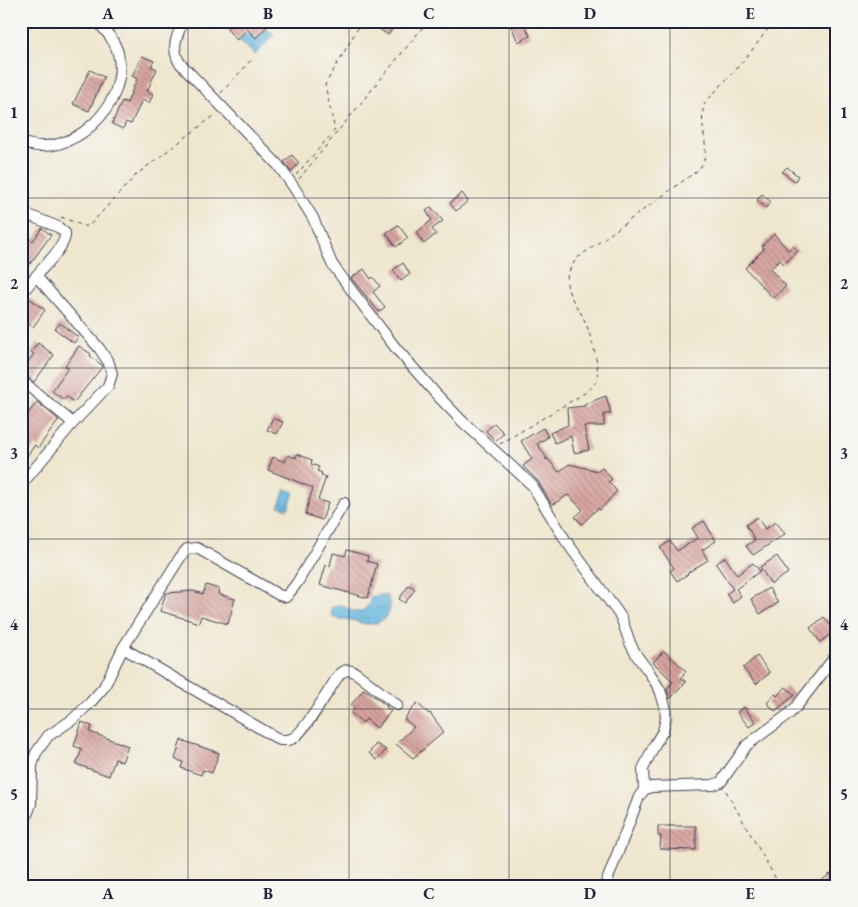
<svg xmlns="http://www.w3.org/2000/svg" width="858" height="907" font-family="'EB Garamond',serif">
  <defs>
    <pattern id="water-ripples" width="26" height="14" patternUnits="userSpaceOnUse" patternTransform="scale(1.25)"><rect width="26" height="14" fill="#62b6de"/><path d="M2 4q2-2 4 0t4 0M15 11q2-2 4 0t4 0" fill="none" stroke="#5094b5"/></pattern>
    <pattern id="building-back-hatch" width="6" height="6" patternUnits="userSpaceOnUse" patternTransform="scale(1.25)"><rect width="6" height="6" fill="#d8a49f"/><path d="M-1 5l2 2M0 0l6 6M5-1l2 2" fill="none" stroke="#af8583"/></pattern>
  </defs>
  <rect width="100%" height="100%" fill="#f6f6f2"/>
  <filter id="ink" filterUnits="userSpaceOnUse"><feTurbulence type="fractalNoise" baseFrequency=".02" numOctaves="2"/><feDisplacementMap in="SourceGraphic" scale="10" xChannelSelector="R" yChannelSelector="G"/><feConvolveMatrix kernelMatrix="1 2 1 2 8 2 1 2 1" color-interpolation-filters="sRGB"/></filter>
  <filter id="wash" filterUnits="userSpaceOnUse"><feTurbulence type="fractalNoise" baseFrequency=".0096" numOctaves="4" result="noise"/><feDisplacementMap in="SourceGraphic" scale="20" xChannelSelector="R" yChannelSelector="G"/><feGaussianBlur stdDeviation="1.12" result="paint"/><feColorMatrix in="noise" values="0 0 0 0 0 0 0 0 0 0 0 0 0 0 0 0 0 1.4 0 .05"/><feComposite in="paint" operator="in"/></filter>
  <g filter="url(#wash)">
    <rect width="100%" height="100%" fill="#eee6cd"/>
    <g fill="url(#water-ripples)" stroke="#426c8c">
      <path d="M267,29L274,35L255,55L239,40L248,32L256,40Z"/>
      <path d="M285,489L294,492L288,509L279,506Z"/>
      <path d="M378,595L387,596C396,612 383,625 366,624C361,623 356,621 351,620C343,618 339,621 332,616L331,608C345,599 345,613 361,612L369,605L371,598Z"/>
    </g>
    <g id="blocks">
      <g fill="url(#building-back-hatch)">
        <path d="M234,21H272L256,38L247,29L237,40L227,29Z"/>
        <path d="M384,21H391L395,24L388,35L379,29Z"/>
        <path d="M509,21H523L530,36L518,42Z"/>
        <path d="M142,56L154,61L151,66L157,69L147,91L153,94L149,103L142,100L131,124L126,122L123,129L112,124L122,101L127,103L137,79L132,76Z"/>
        <path d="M90,70L104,77L89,111L73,104Z"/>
        <path d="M292,155L299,163L291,172L284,162Z"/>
        <path d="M787,167L798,176L795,181L782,172Z"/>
        <path d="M462,193L468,201L456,211L450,203Z"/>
        <path d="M762,194L771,202L766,208L757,200Z"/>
        <path d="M431,207L443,221L432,229L436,234L424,244L416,233L432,220L426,211Z"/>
        <path d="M398,225L408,238L396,247L386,233Z"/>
        <path d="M42,228L51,235L30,264L21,257V232L33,241Z"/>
        <path d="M774,234L788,250L793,246L798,251L784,264L780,260L770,269L786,286L773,298L745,268L764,249L762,246Z"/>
        <path d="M403,263L410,274L401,281L393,270Z"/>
        <path d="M364,269L371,279L373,277L380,286L373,292L385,307L379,312L351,278Z"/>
        <path d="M29,298L45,310L33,327L21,318V309Z"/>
        <path d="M60,323L78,337L74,343L55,329Z"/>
        <path d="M38,343L54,355L34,382L21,373V371L34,354L31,352Z"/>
        <path d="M79,346L91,354L90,356L103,366L74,402L66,396L64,400L52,391L68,368L65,366Z"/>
        <path d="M606,396L611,414H604V426H584L589,450L574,453L571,436L555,443L550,433L568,425L567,408L585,406V404Z"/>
        <path d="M37,402L59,420L38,448L35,445L21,464V423Z"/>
        <path d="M273,418L283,422L277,434L267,430Z"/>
        <path d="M494,423L504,433L495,441L486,431Z"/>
        <path d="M543,428L548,437L537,444L547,458L545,459H548L559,472L569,464L598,471L602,468L612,479L608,482L617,491L600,510L598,508L582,524L575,517L583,510L568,495L552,505L538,481L523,466L532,459L521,441Z"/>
        <path d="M297,454L312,460L311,464L319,467L317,471L322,473L321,475L326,477L318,500L328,503L322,520L305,514L313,488L268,470L273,457L285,462L288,455L296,458Z"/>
        <path d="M757,517L765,529L776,522L785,534L753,555L746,546L755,540L746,525Z"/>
        <path d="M704,521L716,541L702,550L708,560L687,573L688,574L677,581L670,571L674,568L660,548L670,541L677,551L698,538L692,528Z"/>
        <path d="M347,550L368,556L367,561L377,564L368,598L320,585L326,565L330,566L333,553L345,556Z"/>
        <path d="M777,556L788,573L771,584L760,567Z"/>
        <path d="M725,557L737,575L753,563L760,571L736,589L741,596L733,603L726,594L733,589L716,564Z"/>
        <path d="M206,585L219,589L218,594L235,599L228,624L201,616L199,623L160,611L166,593L193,591L203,594Z"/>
        <path d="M409,585L415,589L405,603L399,599Z"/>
        <path d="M769,588L778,603L760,614L751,599Z"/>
        <path d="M824,617L835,631L820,642L810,628Z"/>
        <path d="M664,651L686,671L681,678L686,682L670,699L667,689L673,682L653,662Z"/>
        <path d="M757,656L770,673L756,684L743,668Z"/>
        <path d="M786,687L795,695L775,711L767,703L775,694L777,696Z"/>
        <path d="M364,689L387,706L386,707L391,711L377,728L366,719L363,723L351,713L355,708L351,705Z"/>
        <path d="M417,703L429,714L430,713L444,732L413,758L396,744L414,727L404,719Z"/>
        <path d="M744,707L756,722L749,727L737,712Z"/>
        <path d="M82,722L92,726L90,732L128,746L122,762L115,759L109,776L76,764L82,749L74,746Z"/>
        <path d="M181,740L219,753L212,773L203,770L201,775L181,768L183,762L175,759Z"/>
        <path d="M376,744L386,750L377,760L369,753Z"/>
        <path d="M658,826H696V850L660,849L661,836H658Z"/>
        <path d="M830,874L837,883V886H825L821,881Z"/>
      </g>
    </g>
  </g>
  <g filter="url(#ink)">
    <use href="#blocks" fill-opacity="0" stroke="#413f51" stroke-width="1"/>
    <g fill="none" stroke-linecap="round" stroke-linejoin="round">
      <g stroke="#413f51" stroke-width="12">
        <g id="minor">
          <path d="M183,21C177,36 171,47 179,62L278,165L293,186L313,218L332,264L352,291L395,347L436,394L463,422L532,485L566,541L621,617L630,643L637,656L649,672L660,690L665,706L666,718L663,731L655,744L643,769L644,790"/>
          <path d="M21,142C71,162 131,104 118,53C115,41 105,30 97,21"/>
          <path d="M21,212L58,227L65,233C67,245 44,266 36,276L99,348L109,363L112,374L108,386L73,423L21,485"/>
          <path d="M21,294L36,276"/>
          <path d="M21,380L73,423"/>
          <path d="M123,648L280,740C286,740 290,741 295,737C310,724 327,692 339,675C345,669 349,669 356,673L397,705"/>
          <path d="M21,831L31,804L32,766L36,753L48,736L72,720L90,703L104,687L123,648L181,556L187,549L197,548L279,595L286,597L297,583L344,503"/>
          <path d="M605,886L639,797L644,790L651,787L713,785L721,782L747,745L789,714L797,706L837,654"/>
        </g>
      </g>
      <g stroke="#413f51" stroke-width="1" stroke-dasharray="4 4" stroke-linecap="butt">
        <path d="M221,93L253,58"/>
        <path d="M296,175L335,130L325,85L362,21"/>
        <path d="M299,179L428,21"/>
        <path d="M61,217L84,226H89L137,174L215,115"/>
        <path d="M500,444L588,391C591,387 595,384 597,379C600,365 589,328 582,315C576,305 566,293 567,280C567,272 572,266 576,259L698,170C715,152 696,125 705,103L746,58L774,21"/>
        <path d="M726,791L780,886"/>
      </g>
      <use href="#minor" stroke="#fff" stroke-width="10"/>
    </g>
  </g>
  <path fill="none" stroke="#22223b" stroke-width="1" stroke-opacity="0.55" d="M188,21V886M349,21V886M509,21V886M670,21V886M21,198H837M21,368H837M21,539H837M21,709H837"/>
  <rect width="858" height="907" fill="none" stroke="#f6f6f2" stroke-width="55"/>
  <rect x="28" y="28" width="802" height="852" fill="none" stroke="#22223b" stroke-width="2"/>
  <g font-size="16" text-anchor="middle" font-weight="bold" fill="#22223b">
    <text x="108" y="19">A</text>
    <text x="268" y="19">B</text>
    <text x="429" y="19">C</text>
    <text x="590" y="19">D</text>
    <text x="750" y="19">E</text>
    <text x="14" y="118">1</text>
    <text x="844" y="118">1</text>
    <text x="14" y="289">2</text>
    <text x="844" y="289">2</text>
    <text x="14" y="459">3</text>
    <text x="844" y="459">3</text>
    <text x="14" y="630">4</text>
    <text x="844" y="630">4</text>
    <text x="14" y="800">5</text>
    <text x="844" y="800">5</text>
    <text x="108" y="899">A</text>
    <text x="268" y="899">B</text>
    <text x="429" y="899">C</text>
    <text x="590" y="899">D</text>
    <text x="750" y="899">E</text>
  </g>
</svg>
